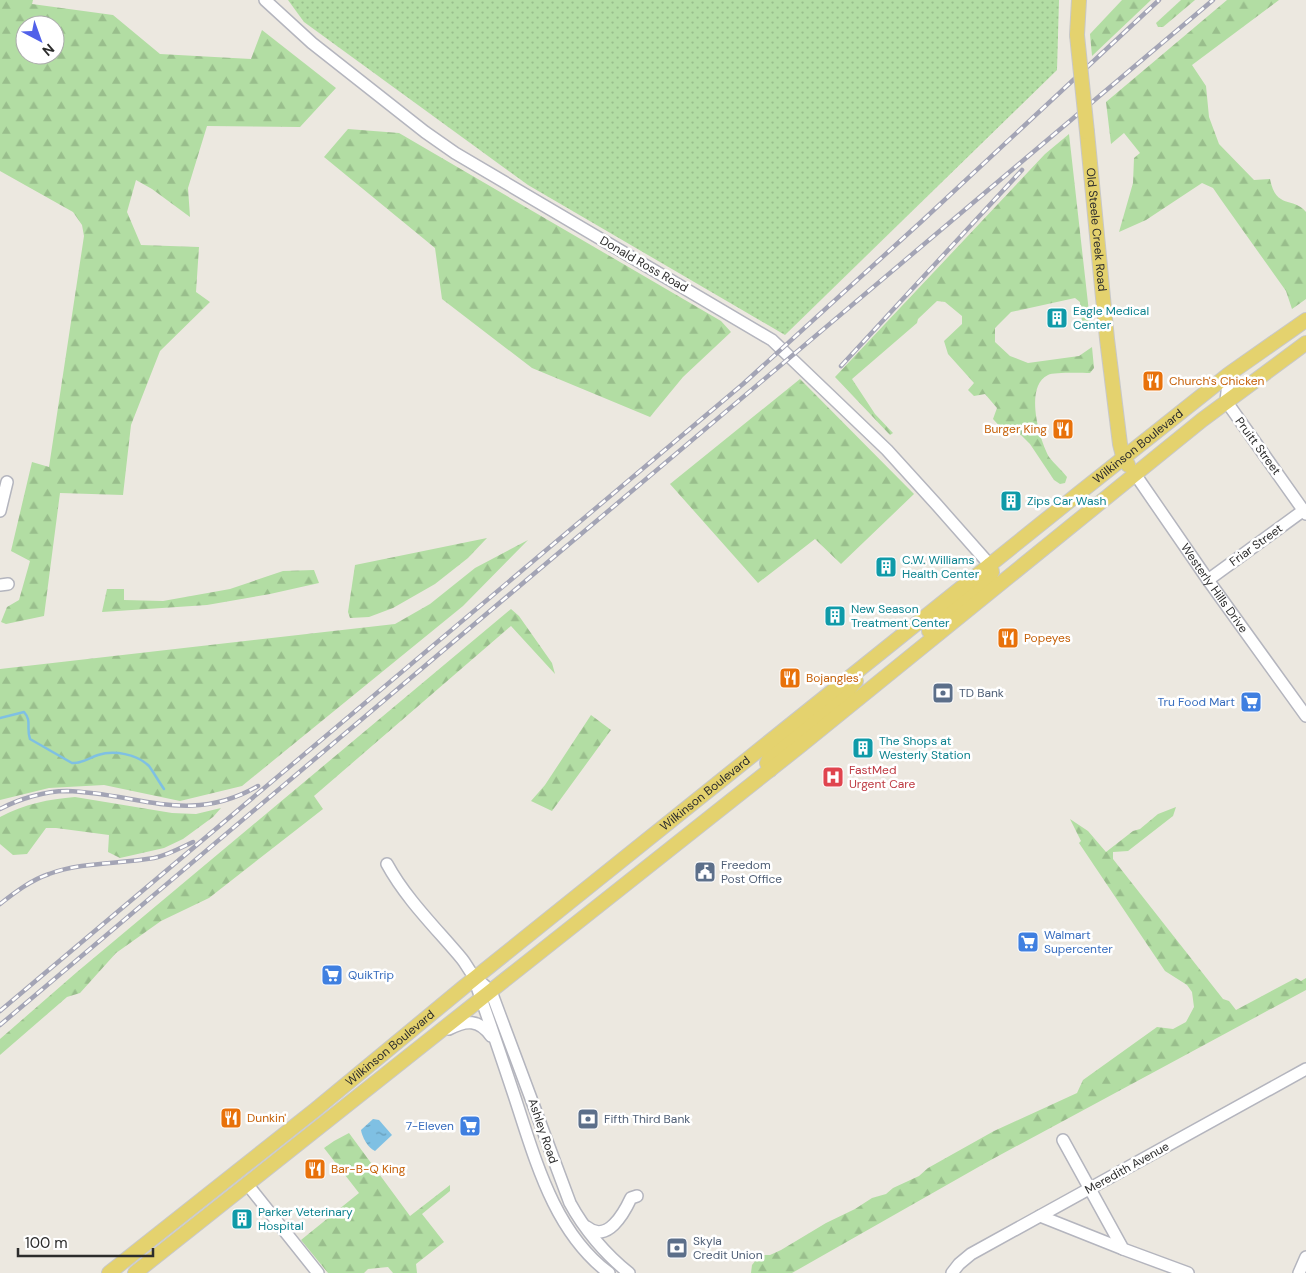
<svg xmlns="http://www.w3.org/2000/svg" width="1306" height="1273" font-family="'DM Sans',sans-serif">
  <defs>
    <pattern id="grass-dots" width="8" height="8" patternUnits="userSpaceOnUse" patternTransform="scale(1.25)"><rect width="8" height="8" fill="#b2dda3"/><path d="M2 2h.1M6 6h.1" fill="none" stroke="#99be8c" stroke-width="1.8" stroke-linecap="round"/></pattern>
    <pattern id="forest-firs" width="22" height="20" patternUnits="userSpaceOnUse" patternTransform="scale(1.25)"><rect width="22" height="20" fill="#b2dda3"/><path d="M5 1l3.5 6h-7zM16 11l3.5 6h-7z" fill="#99be8c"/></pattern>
    <pattern id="water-ripples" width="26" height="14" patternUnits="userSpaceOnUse" patternTransform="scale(1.25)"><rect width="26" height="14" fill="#7fc0e3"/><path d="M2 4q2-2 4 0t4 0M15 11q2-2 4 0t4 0" fill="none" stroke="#689cb8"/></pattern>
  </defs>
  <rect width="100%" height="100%" fill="#ece8e0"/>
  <path fill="url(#grass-dots)" d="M288,0H1059L1057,70L785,335L528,185L304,22Z"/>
  <g fill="url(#forest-firs)" fill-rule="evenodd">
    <path d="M0,0H33L32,4L113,15L160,54L251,59L262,30L336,88L300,127L207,126L188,188L190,217L152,189L136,180L127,212L141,245L199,247L196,292L210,302L160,351L131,425L123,495L60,493L44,616L6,624L1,622L7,607L19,600L30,561L11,551L32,462L49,467L84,236L82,225L73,212L0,171ZM25,25H55V55H25Z"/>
    <path d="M1122,0H1151L1092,56L1090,34Z"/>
    <path d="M1181,0H1195L1163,27H1158L1156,23Z"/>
    <path d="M1227,0H1279L1192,65L1206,86L1209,117L1219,144L1254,180L1270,179C1276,210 1293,196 1306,212V299L1292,309L1286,291L1222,201L1213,188L1202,183L1146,220L1119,232L1133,183L1134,158L1140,153L1124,133L1111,144L1106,102Z"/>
    <path d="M348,129L399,133L721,321L731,332L683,377L650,417L532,368L442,299L435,248L324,157Z"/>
    <path d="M1069,134L1091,330L1085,329L1082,323L1080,302L1075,298L1011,312L995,328V342L1010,356L1028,363L1079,356L1092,347L1094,368L1090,373C1081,373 1054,372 1048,375C1024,386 1039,439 1049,457C1054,464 1062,470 1067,477L1065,483L1060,484L1054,480L1030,444L1021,435L1005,432L993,419L997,408L985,394L974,396L968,390L974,383L948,354L944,341L962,324V316L945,302L937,301L918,319L917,323L852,379L875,414L893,433L890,435L835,377L1045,154Z"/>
    <path d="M800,379L914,494L841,564L815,539L758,583L670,484Z"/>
    <path d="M487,538L468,558L435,584L393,608L369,617L350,618L348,612L355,565Z"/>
    <path d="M528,540L463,606L242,786L180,801L104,785L49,788L0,800V669L395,624L430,604L475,568Z"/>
    <path d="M314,570L319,583L270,594L207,605L102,612L107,589H124V600L163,601L230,589L283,571Z"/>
    <path d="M511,609L519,616L552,663L555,674L511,626L314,796L323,809L209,898L161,921L116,953L80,993L67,997L0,1055V1039L77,972Z"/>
    <path d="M591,715L611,730L552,811L531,801L545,785Z"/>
    <path d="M75,797L172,813L196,814L221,808L213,817L183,839L164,848L120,858L108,852L109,835L56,828H46L27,854L13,855L0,844V817C24,804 49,799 75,797Z"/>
    <path d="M1176,807L1173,816L1128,851L1113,852V859L1223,999L1229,1001L1236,1010L1296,978L1301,981L1306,978V990L989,1161L792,1273H751L752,1265L760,1255H770L781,1250L826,1223L855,1209L872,1198L886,1194L893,1188L919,1176L928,1168L994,1131L1077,1093L1083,1080L1157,1027L1173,1029L1186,1022L1194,1007L1192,992L1187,985L1165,971L1079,843L1081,841L1070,819L1088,831L1106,852L1133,831L1140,829L1158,814Z"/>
    <path d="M349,1133L410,1216L450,1185V1191L422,1214L444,1242L416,1264L417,1273H393L388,1267L368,1269L364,1273H328L301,1240L359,1193L324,1148L334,1141Z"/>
  </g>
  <path fill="url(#water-ripples)" d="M373,1119L379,1120L392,1135L375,1151C368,1148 362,1137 361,1130Z"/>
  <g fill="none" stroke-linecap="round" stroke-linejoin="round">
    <path stroke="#7fc0e3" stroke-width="2.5" d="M0,718L24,712C32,721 26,727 30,739L72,763C82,764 89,758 98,755C114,750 137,754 149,766C154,773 159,782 164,789"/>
    <g stroke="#b4b5be" stroke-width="14">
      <g id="minor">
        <path d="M265,0L312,43L425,132L455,153L772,340L887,450L937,505L990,565"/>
        <path d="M1229,374L1226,401L1306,514"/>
        <path id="s1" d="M1135,474L1208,580L1306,716"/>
        <path d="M0,511L7,482"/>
        <path d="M1208,580L1304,510"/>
        <path d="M0,585L8,584"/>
        <path d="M387,864C406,899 436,928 462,959C467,965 470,973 476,978C482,984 488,987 492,994L570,1203C584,1229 606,1255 629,1273"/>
        <path d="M476,978L477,987C490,1023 502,1059 514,1095C535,1158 553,1231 609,1273"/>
        <path d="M449,1029C466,1020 479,1019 491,1036"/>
        <path d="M1063,1140L1123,1249L1188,1273"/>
        <path d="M247,1184L318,1273"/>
        <path d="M1040,1216L1123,1249"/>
        <path d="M587,1227C607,1244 624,1213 631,1198L637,1196"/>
        <path d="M952,1273L959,1264L971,1254L1306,1069"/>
        <path d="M1299,1273L1306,1257"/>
      </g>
    </g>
    <g stroke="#c8c8c8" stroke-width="16">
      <g id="major">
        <path d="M1077,35L1079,0"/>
        <path id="s2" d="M1087,132L1107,339L1120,444L1123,456L1128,465"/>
        <path d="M929,631L988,580L992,572L990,565"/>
        <path d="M770,770L767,763L770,756L843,696L856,681"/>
        <path id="s3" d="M109,1273L315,1110L465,986L1078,494L1229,374L1306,320"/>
        <path d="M135,1273L800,746L1202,420L1306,343"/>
      </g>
    </g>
    <use href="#minor" stroke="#fff" stroke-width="11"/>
    <use href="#major" stroke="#e4d26e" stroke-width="14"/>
    <g stroke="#a3a4b5" stroke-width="4.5">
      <g id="rail">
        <path d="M841,366L1022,170"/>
        <path d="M0,809C19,799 45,791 67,791C138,793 189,826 258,786"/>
        <path d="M0,904C14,893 31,880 49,874C82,862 119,864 154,858C168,855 180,848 193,842"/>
        <path d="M0,1011L743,384L922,221L1159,0"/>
        <path d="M0,1025L1213,0"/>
      </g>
    </g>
    <use href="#rail" stroke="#fff" stroke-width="2.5" stroke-dasharray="8" stroke-linecap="butt"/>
    <g stroke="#c8c8c8" stroke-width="16" stroke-linecap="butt">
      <path id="major-bridge" d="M1077,35L1087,132"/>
    </g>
    <use href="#major-bridge" stroke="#e4d26e" stroke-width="14"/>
  </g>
  <defs>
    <g id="building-square" transform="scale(1.125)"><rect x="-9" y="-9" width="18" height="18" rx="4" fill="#0f9aa8" stroke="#fff"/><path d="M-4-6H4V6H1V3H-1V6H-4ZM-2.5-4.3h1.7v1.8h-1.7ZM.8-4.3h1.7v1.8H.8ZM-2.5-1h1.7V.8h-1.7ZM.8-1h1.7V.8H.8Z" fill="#fff"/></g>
    <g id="restaurant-square" transform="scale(1.125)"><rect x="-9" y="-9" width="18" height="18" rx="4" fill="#e8710a" stroke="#fff"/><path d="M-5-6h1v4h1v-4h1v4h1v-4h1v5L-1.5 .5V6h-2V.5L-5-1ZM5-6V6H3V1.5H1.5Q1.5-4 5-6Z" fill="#fff"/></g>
    <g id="bank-square" transform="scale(1.125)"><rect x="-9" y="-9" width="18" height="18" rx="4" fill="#5c6f8a" stroke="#fff"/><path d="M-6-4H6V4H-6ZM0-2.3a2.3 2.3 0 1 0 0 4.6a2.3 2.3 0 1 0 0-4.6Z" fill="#fff"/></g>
    <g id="supermarket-square" transform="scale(1.125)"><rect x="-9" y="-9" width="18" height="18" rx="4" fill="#3f7fe0" stroke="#fff"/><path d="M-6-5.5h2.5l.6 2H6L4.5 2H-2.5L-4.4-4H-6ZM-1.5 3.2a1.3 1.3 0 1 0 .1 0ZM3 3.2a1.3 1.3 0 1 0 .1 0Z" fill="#fff"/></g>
    <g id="hospital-square" transform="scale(1.125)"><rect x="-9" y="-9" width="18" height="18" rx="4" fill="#e0444e" stroke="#fff"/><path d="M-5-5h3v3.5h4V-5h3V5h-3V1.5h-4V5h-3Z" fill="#fff"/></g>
    <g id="civic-square" transform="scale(1.125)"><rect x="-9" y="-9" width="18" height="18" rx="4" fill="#5c6f8a" stroke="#fff"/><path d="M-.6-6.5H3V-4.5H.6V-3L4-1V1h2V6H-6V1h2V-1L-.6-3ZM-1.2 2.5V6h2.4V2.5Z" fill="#fff"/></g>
  </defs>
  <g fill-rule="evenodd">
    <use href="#building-square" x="1057" y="318"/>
    <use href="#restaurant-square" x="1153" y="381"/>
    <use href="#restaurant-square" x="1063" y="429"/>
    <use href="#building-square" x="1011" y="501"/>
    <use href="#building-square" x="886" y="567"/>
    <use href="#building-square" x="835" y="616"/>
    <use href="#restaurant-square" x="1008" y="638"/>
    <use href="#restaurant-square" x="790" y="678"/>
    <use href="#bank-square" x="943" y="693"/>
    <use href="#supermarket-square" x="1251" y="702"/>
    <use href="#building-square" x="863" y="748"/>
    <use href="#hospital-square" x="833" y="777"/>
    <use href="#civic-square" x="705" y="872"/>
    <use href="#supermarket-square" x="1028" y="942"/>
    <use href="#supermarket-square" x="332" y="975"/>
    <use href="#restaurant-square" x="231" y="1118"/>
    <use href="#bank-square" x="588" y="1119"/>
    <use href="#supermarket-square" x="470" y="1126"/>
    <use href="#restaurant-square" x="315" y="1169"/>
    <use href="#building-square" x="242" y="1219"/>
    <use href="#bank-square" x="677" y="1248"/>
  </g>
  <g text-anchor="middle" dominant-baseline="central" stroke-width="5" stroke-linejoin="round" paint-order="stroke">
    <g font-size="12" fill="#2c2c2c" stroke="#fff">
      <text stroke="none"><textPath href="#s2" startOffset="98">Old Steele Creek Road</textPath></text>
      <text transform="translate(644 264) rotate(30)">Donald Ross Road</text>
      <text transform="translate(1258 446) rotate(54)">Pruitt Street</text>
      <text stroke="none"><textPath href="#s3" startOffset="1320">Wilkinson Boulevard</textPath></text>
      <text transform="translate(1256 545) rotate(-36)">Friar Street</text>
      <text stroke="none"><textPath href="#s1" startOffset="139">Westerly Hills Drive</textPath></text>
      <text stroke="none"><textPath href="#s3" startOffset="765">Wilkinson Boulevard</textPath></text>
      <text stroke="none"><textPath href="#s3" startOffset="360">Wilkinson Boulevard</textPath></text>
      <text transform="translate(543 1131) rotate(71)">Ashley Road</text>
      <text transform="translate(1127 1168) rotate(-29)">Meredith Avenue</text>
    </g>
    <g font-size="12" fill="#0d838f" stroke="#fff" text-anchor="start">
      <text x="1073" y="311">Eagle Medical<tspan x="1073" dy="14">Center</tspan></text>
      <text x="1027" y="501">Zips Car Wash</text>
      <text x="902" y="560">C.W. Williams<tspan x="902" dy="14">Health Center</tspan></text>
      <text x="851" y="609">New Season<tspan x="851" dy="14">Treatment Center</tspan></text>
      <text x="879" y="741">The Shops at<tspan x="879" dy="14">Westerly Station</tspan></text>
      <text x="258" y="1212">Parker Veterinary<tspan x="258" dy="14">Hospital</tspan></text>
    </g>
    <g font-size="12" fill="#c56008" stroke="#fff" text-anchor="start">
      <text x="1169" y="381">Church's Chicken</text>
      <text x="1047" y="429" text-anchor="end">Burger King</text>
      <text x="1024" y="638">Popeyes</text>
      <text x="806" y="678">Bojangles'</text>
      <text x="247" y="1118">Dunkin'</text>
      <text x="331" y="1169">Bar-B-Q King</text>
    </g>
    <g font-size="12" fill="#4e5e75" stroke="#fff" text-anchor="start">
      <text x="959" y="693">TD Bank</text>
      <text x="721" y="865">Freedom<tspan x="721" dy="14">Post Office</tspan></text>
      <text x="604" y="1119">Fifth Third Bank</text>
      <text x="693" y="1241">Skyla<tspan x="693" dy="14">Credit Union</tspan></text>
    </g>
    <g font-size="12" fill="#366cbe" stroke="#fff" text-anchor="end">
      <text x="1235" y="702">Tru Food Mart</text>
      <text x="1044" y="935" text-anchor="start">Walmart<tspan x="1044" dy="14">Supercenter</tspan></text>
      <text x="348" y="975" text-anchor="start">QuikTrip</text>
      <text x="454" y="1126">7-Eleven</text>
    </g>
    <g font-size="12" fill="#be3a42" stroke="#fff" text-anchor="start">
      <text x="849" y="770">FastMed<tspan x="849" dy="14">Urgent Care</tspan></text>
    </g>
  </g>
  <g transform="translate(40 40) rotate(139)"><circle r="24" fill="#ffffff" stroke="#ababab"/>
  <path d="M0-4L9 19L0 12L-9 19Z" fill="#5161e9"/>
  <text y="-8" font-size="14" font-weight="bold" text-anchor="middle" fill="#2c2c2c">N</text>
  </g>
  <path d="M18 1248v8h135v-8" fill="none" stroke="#2c2c2c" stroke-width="2.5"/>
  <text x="25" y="1248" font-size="15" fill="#2c2c2c" stroke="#ffffff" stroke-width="4" paint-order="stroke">100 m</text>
</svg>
